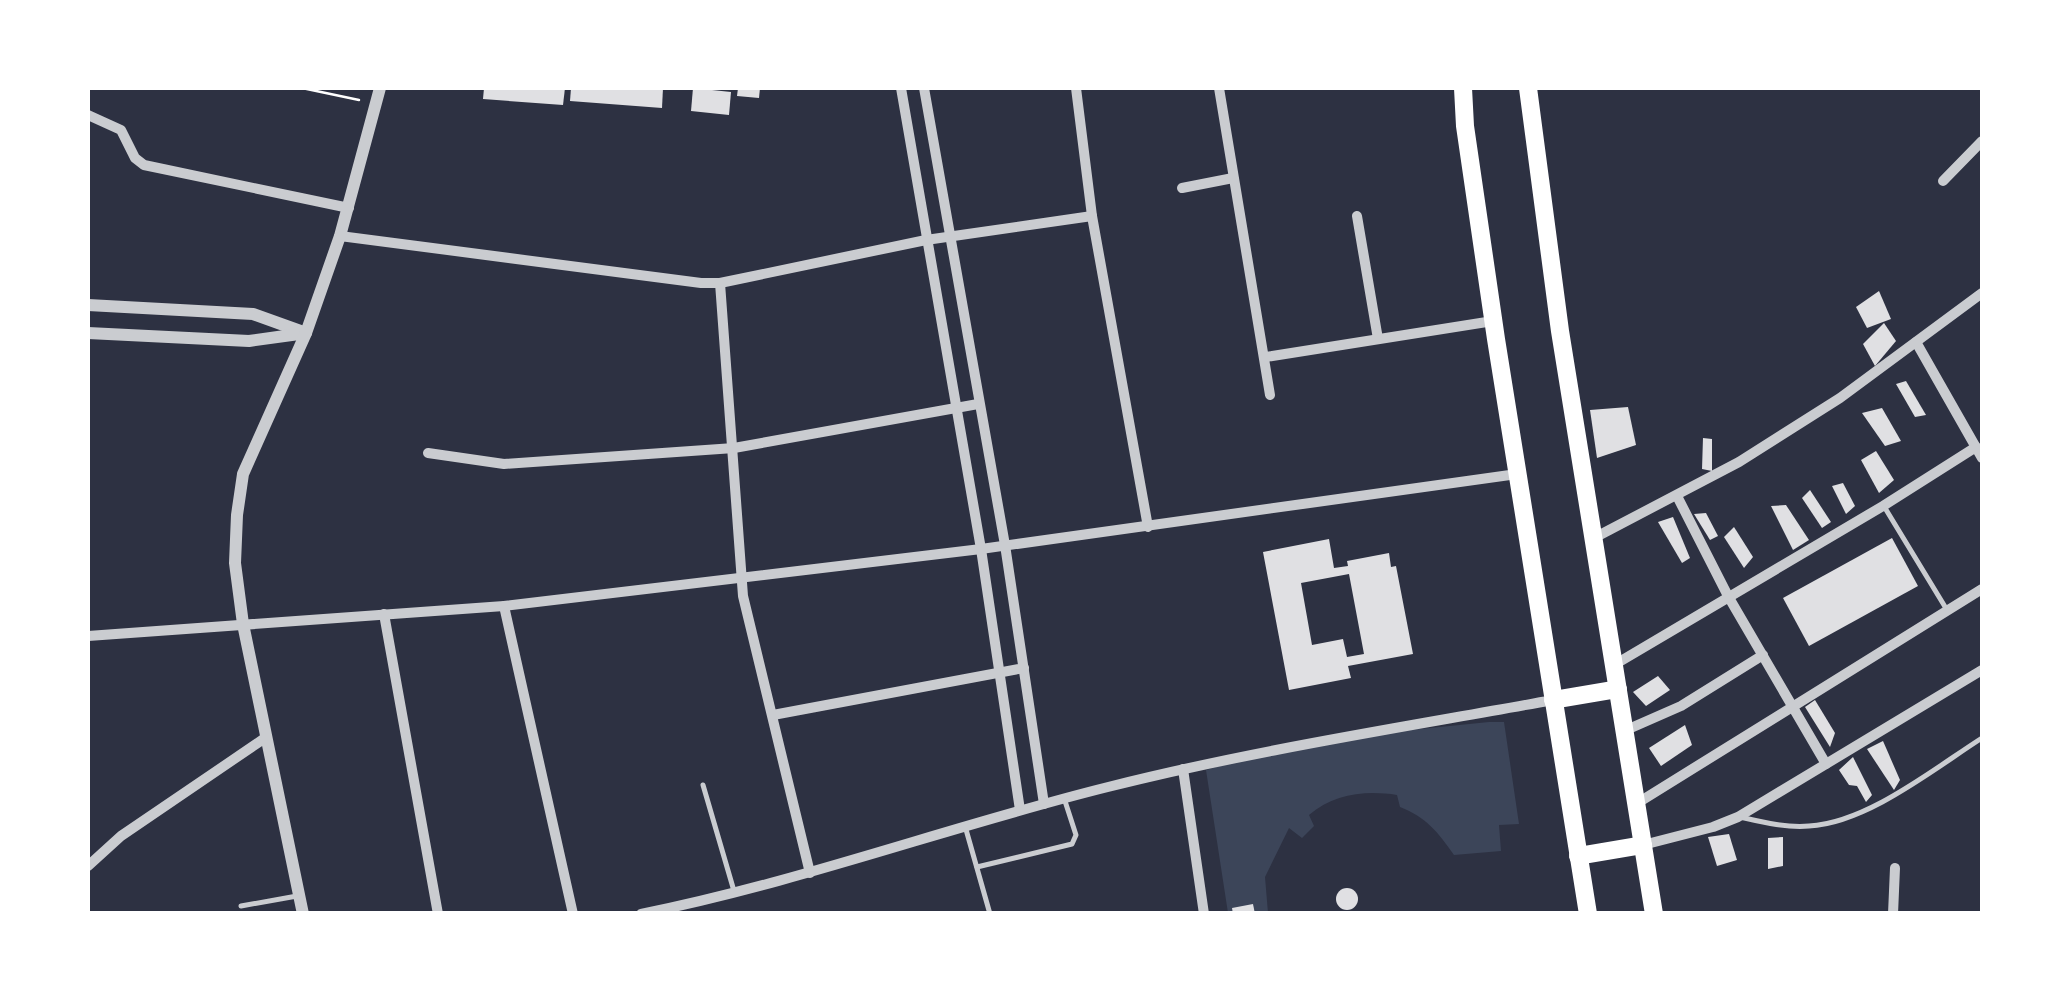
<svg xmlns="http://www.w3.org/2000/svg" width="2070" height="1001" font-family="'PT Serif',serif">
  <rect width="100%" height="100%" fill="#2d3142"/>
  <path fill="#3c4559" d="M1489,722H1504L1519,824L1499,825L1501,851L1454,855C1438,832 1426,817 1400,807L1397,795C1365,790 1334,794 1309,815L1314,826L1302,838L1289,828L1265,877L1268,913H1228L1206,770L1312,740Z"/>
  <g fill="#e0e0e3" fill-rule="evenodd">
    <path d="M484,88H565L563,105L483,99Z"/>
    <path d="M571,88H663L662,108L570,101Z"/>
    <path d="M693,88L731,92L729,115L691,111Z"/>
    <path d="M738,88H760L759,98L737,96Z"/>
    <path d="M1879,291L1891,319L1867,328L1856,307Z"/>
    <path d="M1884,323L1896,341L1875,366L1863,344Z"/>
    <path d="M1906,381L1926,415L1915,417L1896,384Z"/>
    <path d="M1628,407L1636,445L1597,458L1590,410Z"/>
    <path d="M1882,408L1901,441L1885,446L1862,413Z"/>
    <path d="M1703,438L1712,439V471L1702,469Z"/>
    <path d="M1876,451L1894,480L1879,493L1861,460Z"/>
    <path d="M1843,483L1855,506L1846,514L1832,486Z"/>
    <path d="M1810,490L1831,522L1822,528L1802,498Z"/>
    <path d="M1786,505L1809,540L1793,550L1771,506Z"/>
    <path d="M1706,513L1718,536L1710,540L1694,514Z"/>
    <path d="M1673,517L1690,558L1682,563L1658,522Z"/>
    <path d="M1734,527L1753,557L1744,568L1724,537Z"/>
    <path d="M1892,538L1918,586L1809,646L1783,598Z"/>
    <path d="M1329,539L1334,568L1348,566L1347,561L1389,553L1391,567L1396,566L1413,654L1348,666L1351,678L1289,690L1263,552ZM1349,574L1364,654L1347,657L1343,639L1312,645L1301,583Z"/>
    <path d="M1658,676L1670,690L1646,706L1633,692Z"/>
    <path d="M1815,700L1835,733L1830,747L1805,707Z"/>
    <path d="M1685,725L1692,745L1661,766L1649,748Z"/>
    <path d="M1883,741L1900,780L1894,790L1867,749Z"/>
    <path d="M1853,757L1872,795L1866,802L1857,786L1849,785L1839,770Z"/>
    <path d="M1729,834L1737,860L1717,866L1708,837Z"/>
    <path d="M1783,837V866L1768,869V838Z"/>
    <circle cx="1347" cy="899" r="11"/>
    <path d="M1253,904L1255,914H1233L1232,908Z"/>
  </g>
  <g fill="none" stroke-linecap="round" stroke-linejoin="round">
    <path stroke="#fff" stroke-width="2.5" d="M302,88L359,100"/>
    <g stroke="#caccd0" stroke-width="5">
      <path d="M1885,508L1947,610"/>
      <path d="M703,785L734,891"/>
      <path d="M1740,817C1762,822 1786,828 1809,826C1867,823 1935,768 1982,738"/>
      <path d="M965,826L990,914"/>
      <path d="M977,867L1072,844L1076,835L1064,798"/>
      <path d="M241,906L297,896"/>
    </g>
    <g stroke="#caccd0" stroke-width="10">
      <path d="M901,88L981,549L1020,810"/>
      <path d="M924,88L1005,545L1044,804"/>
      <path d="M1076,88L1092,216L1148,527"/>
      <path d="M1219,88L1270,395"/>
      <path d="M88,115L121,130L135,158L144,165L349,208"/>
      <path d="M1943,181L1982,141"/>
      <path d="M1182,188L1233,178"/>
      <path d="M1357,216L1378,339"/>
      <path d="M340,236L701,283H720L926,240L1092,216"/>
      <path d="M720,283L743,596L810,873"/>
      <path d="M1916,342L1982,458"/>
      <path d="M1266,357L1493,321"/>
      <path d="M428,453L504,464L734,448L978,404"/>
      <path d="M1677,496L1728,596L1826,764"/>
      <path d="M1594,538L1739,462L1840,398L1982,293"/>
      <path d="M504,606L573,914"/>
      <path d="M384,614L438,914"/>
      <path d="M88,636L504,606L981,549L1517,474"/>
      <path d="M1614,665L1883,506L1976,447"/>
      <path d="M773,715L1024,668"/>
      <path d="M1624,731L1681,706L1763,655"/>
      <path d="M1183,769L1204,914"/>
      <path d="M1636,804L1982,589"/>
      <path d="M1643,845L1713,827L1738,817L1982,670"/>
      <path d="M88,866L121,836L265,738"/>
      <path d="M641,914C800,882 951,826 1108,787C1255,750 1405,727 1553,700"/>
      <path d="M1893,914L1895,868"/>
    </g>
    <g stroke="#caccd0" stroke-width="12">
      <path d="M88,305L253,314L306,333"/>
      <path d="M88,333L249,341L299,334"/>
      <path d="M303,914L243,624L235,563L237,515L243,474L306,333L340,236L380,88"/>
    </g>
    <g stroke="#fff" stroke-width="18">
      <path d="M1463,88L1465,126L1496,339L1588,914"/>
      <path d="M1528,88L1560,331L1654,914"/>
      <path d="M1553,700L1618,689"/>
      <path d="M1578,856L1643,845"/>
    </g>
  </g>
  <rect width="2070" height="1001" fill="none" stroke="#ffffff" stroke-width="180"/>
</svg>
